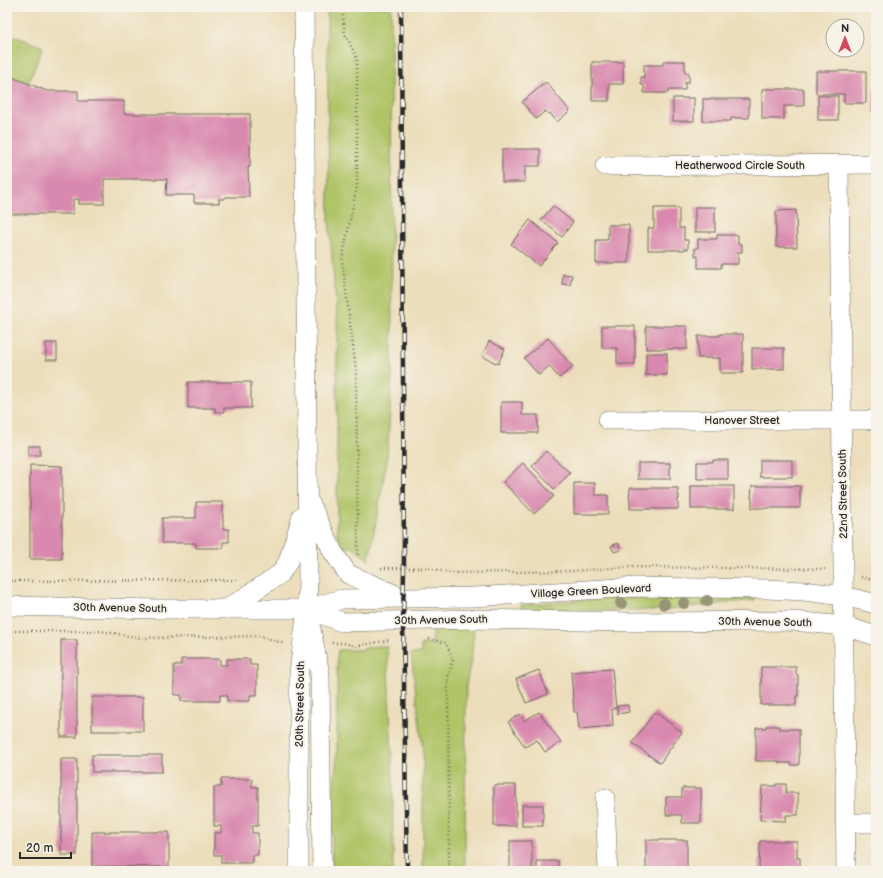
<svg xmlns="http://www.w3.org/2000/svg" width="883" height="878" font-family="'Balsamiq Sans',sans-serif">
  <rect width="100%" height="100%" fill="#f7f3e8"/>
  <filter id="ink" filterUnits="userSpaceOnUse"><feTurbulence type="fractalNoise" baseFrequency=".025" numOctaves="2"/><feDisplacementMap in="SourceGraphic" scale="8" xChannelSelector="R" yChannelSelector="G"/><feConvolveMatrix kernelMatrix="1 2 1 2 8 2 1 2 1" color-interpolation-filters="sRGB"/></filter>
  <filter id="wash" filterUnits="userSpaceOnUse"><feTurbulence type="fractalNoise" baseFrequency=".012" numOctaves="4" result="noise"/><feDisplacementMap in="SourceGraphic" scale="16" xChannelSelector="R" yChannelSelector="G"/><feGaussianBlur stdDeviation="0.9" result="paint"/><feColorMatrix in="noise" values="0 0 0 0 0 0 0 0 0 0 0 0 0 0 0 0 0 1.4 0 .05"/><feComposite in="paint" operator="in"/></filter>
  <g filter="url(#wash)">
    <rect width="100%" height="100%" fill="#ecdebb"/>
    <g fill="#b0c467" stroke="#6e7849">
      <path d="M327,7H391L392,376L387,460L369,560L352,547H341L337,535V318L329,221Z"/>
      <path d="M7,33L43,47L28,84L7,75Z"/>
      <path d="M606,598H755V600L662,610H521V605Z"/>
      <path d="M433,628H474L472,654L466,686L465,871H423V751L411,654L421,653V644H432Z"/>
      <path d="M376,646H387L393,778V871H332V801L337,755V657L338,650H359Z"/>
    </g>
    <g id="blocks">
      <g fill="#d989af">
        <path d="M663,61H685V73H689V82H685V90H668V93H644V85H641V77H644V65H663Z"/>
        <path d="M592,62H623V84H609V101H592Z"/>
        <path d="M816,71H866V103H844V94H816Z"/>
        <path d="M7,75L47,91H78V101H124V114H250V167H248L249,197H225V199H219V203H194V195H166L167,179H104V204H79V199H73V214H7Z"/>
        <path d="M546,82L570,111L557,122L550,113L548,114L545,111L536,119L522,102Z"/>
        <rect x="873" y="88" width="3" height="24"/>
        <path d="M762,89H804V106H784V119H762Z"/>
        <rect x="818" y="96" width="20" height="24"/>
        <rect x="673" y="98" width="21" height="23"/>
        <path d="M703,99H749V118H731V121H703Z"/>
        <path d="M502,149H540V166H525V182H502Z"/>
        <path d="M553,206L573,222L562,237L541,220Z"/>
        <rect x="695" y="207" width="20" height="25"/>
        <path d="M654,208H679V228H684V240H688V249H684V250H648V228H654Z"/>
        <path d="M796,210L797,247H776V211Z"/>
        <path d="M530,220L558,243L539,266L511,244Z"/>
        <path d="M608,225H629V263H596V240H608Z"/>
        <path d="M717,235H738V244H742V252H738V264H721V268H698V256H695V248H698V239H717Z"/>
        <path d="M563,274L572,275L570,285L562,284Z"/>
        <path d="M602,326H635V364H617V348H602Z"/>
        <rect x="646" y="326" width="41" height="23"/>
        <path d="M720,334H743V373H720V358H698V336H720Z"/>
        <path d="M548,338L573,367L559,378L549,366L539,375L524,358Z"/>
        <path d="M489,341L505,349L498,364L482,356Z"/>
        <rect x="46" y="343" width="11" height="17"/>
        <rect x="752" y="348" width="32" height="21"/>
        <rect x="646" y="353" width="21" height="22"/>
        <path d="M188,382H251V408H224V412H215V408H188Z"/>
        <path d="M501,402H522V415H538V433H501Z"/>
        <rect x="28" y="446" width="12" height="9"/>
        <path d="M546,451L570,473L554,489L532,466Z"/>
        <path d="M713,460H728V479H697V462H713Z"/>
        <rect x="760" y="460" width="32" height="17"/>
        <path d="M523,463L554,496L534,514L503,482Z"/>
        <rect x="638" y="463" width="32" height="16"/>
        <path d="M30,465L62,466V559H30Z"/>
        <path d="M574,483H595V495H608V514H574Z"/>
        <rect x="691" y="486" width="43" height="23"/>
        <path d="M752,486H800V508H752V498H751Z"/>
        <path d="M630,488H678V495H679V499H678V509H630V499H629Z"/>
        <path d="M196,502H223V529H229V542H223V548H196V543H162V518H196Z"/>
        <path d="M618,543L621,550L614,552L611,546Z"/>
        <rect x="61" y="640" width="16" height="97"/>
        <path d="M181,659H220V665H227V659H250V665H257V695H250V701H227V695H220V701H181V695H174V665H181Z"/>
        <path d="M761,667H796V675H798V696H796V705H761Z"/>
        <path d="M612,669L616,708L612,709L613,726L579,729L577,712H574L571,672Z"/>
        <path d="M539,670L548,694L526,703L516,679Z"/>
        <rect x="92" y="697" width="51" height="34"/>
        <path d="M628,705L629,712L618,714L617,706Z"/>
        <path d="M539,712L561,742L545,752L537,740L525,747L508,722L520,714L524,721Z"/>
        <path d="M655,712L682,732L660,763L632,743Z"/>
        <path d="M766,726H779V729H799V765H791V763H779V761H756V728H766Z"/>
        <rect x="92" y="755" width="70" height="17"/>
        <rect x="61" y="759" width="16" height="96"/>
        <path d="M221,779H252V787H258V826H252V833H258V855H252V863H221V855H214V833H221V826H214V787H221Z"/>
        <path d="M776,784H786V793H798V815H786V821L760,820L762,786H776Z"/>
        <rect x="494" y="785" width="22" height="41"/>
        <path d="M682,788H701V823H682V815H666V797H682Z"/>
        <rect x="522" y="805" width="21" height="21"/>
        <path d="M92,832H169V867L92,866Z"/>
        <rect x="646" y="840" width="41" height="31"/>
        <rect x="510" y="841" width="22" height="30"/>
        <path d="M760,841H797V858H800V871H759Z"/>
        <rect x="537" y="861" width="21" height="10"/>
      </g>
    </g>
  </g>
  <g filter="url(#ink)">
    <use href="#blocks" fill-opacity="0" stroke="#6f6a5d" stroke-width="1"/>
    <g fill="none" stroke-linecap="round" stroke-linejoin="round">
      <g stroke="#6f6a5d" stroke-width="20">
        <g id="minor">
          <path d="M839,165L846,871"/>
          <path d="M605,166L876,164"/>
          <path d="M608,420H876"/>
          <path d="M310,503L333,552L348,574L396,595"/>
          <path d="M7,606L159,609H307L342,622L476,619L631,622L793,621L844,626L876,636"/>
          <path d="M227,609L280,574L288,562L302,516"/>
          <path d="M307,609L342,599L474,597L635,587L767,589L804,591L844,596L876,604"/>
          <path d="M310,624L320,674L322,871"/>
          <path d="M605,798L608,871"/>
          <path d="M846,823H876"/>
          <path d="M299,871V672L307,609L308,580L304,7"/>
        </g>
      </g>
      <g stroke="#6f6a5d" stroke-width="2.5" stroke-dasharray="1 3" stroke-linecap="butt">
        <path d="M342,7L345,34L357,58V186L342,260L356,370L358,555"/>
        <path d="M381,568H427L451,573L571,571L628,567L825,569"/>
        <path d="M861,577L876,581"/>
        <path d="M7,581L237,580"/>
        <path d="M7,631H101L141,638L261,636L285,644"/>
        <path d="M429,639L446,643L453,659L448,677L449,871"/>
        <path d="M332,643H343L357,646L390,640"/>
      </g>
      <use href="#minor" stroke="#fff" stroke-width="19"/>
      <g stroke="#2b2b2b" stroke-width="4.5">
        <path id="rail" d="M401,7L404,568L403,621L407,871"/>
      </g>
      <use href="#rail" stroke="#f7f3e8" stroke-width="3" stroke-dasharray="9" stroke-linecap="butt"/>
    </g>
    <g fill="#989576">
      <circle cx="707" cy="601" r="6"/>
      <circle cx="621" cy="603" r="6"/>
      <circle cx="684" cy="603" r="6"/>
      <circle cx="664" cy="604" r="6"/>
    </g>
  </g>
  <g text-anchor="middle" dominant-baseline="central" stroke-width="4" stroke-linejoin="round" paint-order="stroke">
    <g font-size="11" fill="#2b2b2b" stroke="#f7f3e8">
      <text x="740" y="165">Heatherwood Circle South</text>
      <text x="742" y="420">Hanover Street</text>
      <text transform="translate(843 494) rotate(-91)">22nd Street South</text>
      <text transform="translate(591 591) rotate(-3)">Village Green Boulevard</text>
      <text transform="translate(120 608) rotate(1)">30th Avenue South</text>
      <text transform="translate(441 620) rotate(-1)">30th Avenue South</text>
      <text transform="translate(765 622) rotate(1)">30th Avenue South</text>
      <text transform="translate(300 704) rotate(-89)">20th Street South</text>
    </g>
  </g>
  <rect width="883" height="878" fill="none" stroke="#f7f3e8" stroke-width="24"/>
  <g transform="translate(845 38)"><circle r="19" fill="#f7f3e8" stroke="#a5a39c"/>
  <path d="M0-3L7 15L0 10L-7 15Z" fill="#d1495b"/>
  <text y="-6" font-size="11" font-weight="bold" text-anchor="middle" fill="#2b2b2b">N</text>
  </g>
  <path d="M20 852v6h51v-6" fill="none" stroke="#2b2b2b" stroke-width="2"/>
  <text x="26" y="852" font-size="12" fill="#2b2b2b" stroke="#f7f3e8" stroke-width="3" paint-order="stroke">20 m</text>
</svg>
